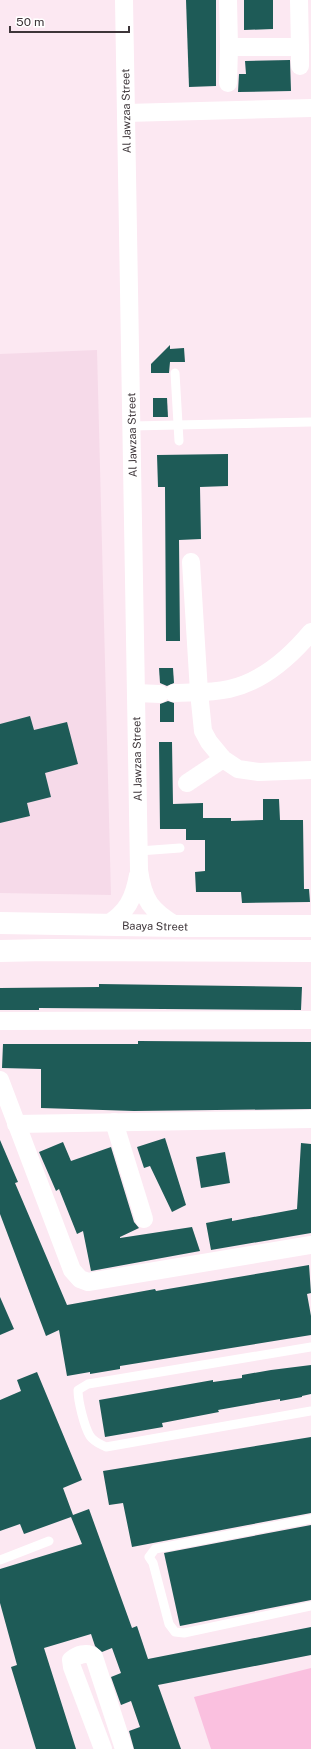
<svg xmlns="http://www.w3.org/2000/svg" width="311" height="1749" font-family="'Public Sans',sans-serif">
  <rect width="100%" height="100%" fill="#fce8f2"/>
  <path fill="#f6dae9" d="M97,350L111,895L0,893V354Z"/>
  <path fill="#fac0df" d="M311,1668V1749H211L194,1697Z"/>
  <g fill="#1e5b57">
    <path d="M186,0H216V86L189,87Z"/>
    <path d="M244,0H273V29L244,30Z"/>
    <path d="M290,60L291,91L238,92L239,74H246L245,61Z"/>
    <path d="M170,345V349L184,348L185,362H170L169,373H151V364Z"/>
    <path d="M153,398H167L168,417H153Z"/>
    <path d="M228,454V486L200,487L201,539L179,540L180,641H166L165,487H158L157,455Z"/>
    <path d="M159,668H173L174,683L167,686L160,683Z"/>
    <path d="M168,701L174,703V722H160V704Z"/>
    <path d="M30,716L34,730L67,722L78,764L45,773L51,797L27,803L30,816L0,823V724Z"/>
    <path d="M159,742H172L173,804L203,803V818H231V821L263,820V799H279L280,820H303L304,889H309L310,902L242,903L241,892H196L195,872L205,871V840H186V829H160Z"/>
    <path d="M99,984L302,987L301,1010L39,1008V1010H0V988L99,987Z"/>
    <path d="M138,1041L311,1042V1109L134,1111L41,1108V1069L2,1068L3,1044H138Z"/>
    <path d="M165,1138L186,1205L172,1212L150,1166L144,1168L137,1147Z"/>
    <path d="M0,1140L18,1182L15,1183L67,1305L155,1289L156,1291L309,1265L311,1293L307,1294L311,1316V1335L120,1366V1369L90,1374V1372L67,1376L59,1330L46,1336L0,1214Z"/>
    <path d="M63,1142L71,1161L111,1147L134,1222L139,1228L120,1237V1238L192,1227L200,1251L91,1271L83,1231L77,1234L59,1189L56,1191L39,1152Z"/>
    <path d="M301,1143L311,1144V1233L211,1250L206,1223L232,1218V1221L297,1209Z"/>
    <path d="M225,1152L230,1183L201,1188L196,1157Z"/>
    <path d="M0,1297L14,1329L0,1335Z"/>
    <path d="M311,1365V1394L302,1396V1397L280,1401V1399L218,1410L219,1412L162,1423L163,1427L105,1437L99,1400L213,1380V1382L242,1378V1375L271,1370Z"/>
    <path d="M37,1372L82,1480L63,1488L73,1515L89,1509L132,1628L137,1626L148,1659L311,1627V1655L158,1685L181,1749H134L129,1731L140,1727L131,1701L121,1705L111,1677L121,1673L112,1648L102,1652L95,1646L91,1634L44,1648L76,1749H36L11,1667L17,1665L0,1603V1569L82,1544L71,1517L24,1534L20,1524L0,1531V1400L21,1391L17,1380Z"/>
    <path d="M311,1437V1513L132,1547L123,1503L109,1505L103,1471Z"/>
    <path d="M311,1525V1600L180,1626L164,1553Z"/>
  </g>
  <g fill="none" stroke-linecap="round" stroke-linejoin="round">
    <g stroke="#fff" stroke-width="9">
      <path d="M175,373L179,441"/>
      <path d="M132,426L311,422"/>
      <path d="M139,851L180,848"/>
      <path d="M311,1347L88,1384L78,1390C78,1401 84,1426 90,1436C94,1442 100,1444 106,1447L311,1411"/>
      <path d="M311,1519L155,1549L149,1557L153,1563L169,1624L175,1632L184,1633L311,1606"/>
      <path d="M0,1560L49,1541"/>
    </g>
    <g stroke="#fff" stroke-width="18">
      <path d="M124,0L139,870C143,900 151,911 177,926"/>
      <path d="M228,0L229,47H300L299,0"/>
      <path d="M300,47V66"/>
      <path d="M228,83L229,47"/>
      <path d="M126,113L311,108"/>
      <path d="M191,562L199,692L203,731L209,742L223,759L238,769L259,772L311,770"/>
      <path d="M136,693L160,694"/>
      <path d="M174,693C192,692 211,693 229,689C261,682 290,657 311,632"/>
      <path d="M187,783L223,759"/>
      <path d="M106,925C127,913 134,898 138,875"/>
      <path d="M0,1021L311,1020"/>
      <path d="M0,1080L72,1270L80,1279L88,1282L311,1245"/>
      <path d="M114,1122L144,1219"/>
      <path d="M16,1124L311,1119"/>
      <path d="M103,1749L72,1667L71,1660C77,1655 87,1651 94,1657L124,1749"/>
    </g>
    <g stroke="#fff" stroke-width="22">
      <path d="M0,923L177,926H311"/>
      <path d="M0,951L47,950L311,951"/>
    </g>
  </g>
  <g text-anchor="middle" dominant-baseline="central" stroke-width="4" stroke-linejoin="round" paint-order="stroke">
    <g font-size="11" fill="#3d3539" stroke="#fff">
      <text transform="translate(126 111) rotate(-91)">Al Jawzaa Street</text>
      <text transform="translate(132 435) rotate(-91)">Al Jawzaa Street</text>
      <text transform="translate(137 759) rotate(-91)">Al Jawzaa Street</text>
      <text transform="translate(155 926) rotate(1)">Baaya Street</text>
    </g>
  </g>
  <path d="M10 26v6h119v-6" fill="none" stroke="#3d3539" stroke-width="2"/>
  <text x="16" y="26" font-size="12" fill="#3d3539" stroke="#ffffff" stroke-width="3" paint-order="stroke">50 m</text>
</svg>
